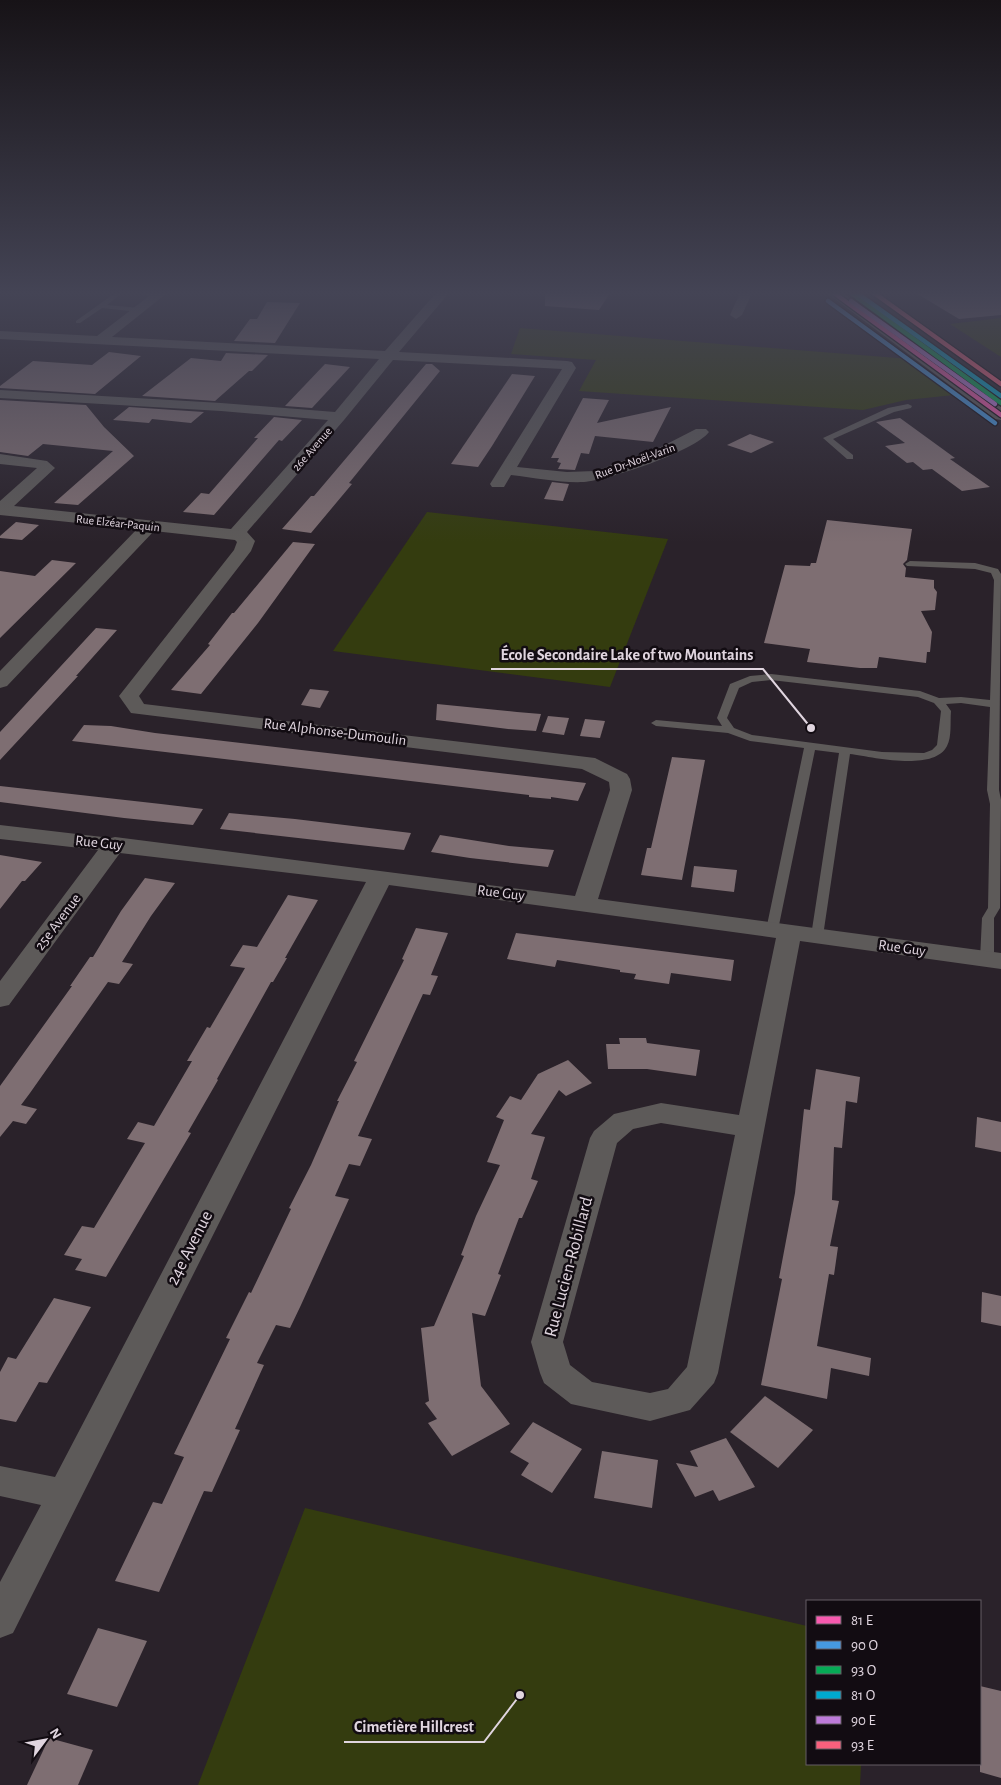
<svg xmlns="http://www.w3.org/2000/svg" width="1001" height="1785" font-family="'Alegreya Sans',sans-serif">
  <rect width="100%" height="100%" fill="#2a222a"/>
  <g fill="#343c0f">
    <path d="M1001,318V357L950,324Z"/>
    <path d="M520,328L910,359L954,395L906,400L863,410L579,391L596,360L511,354Z"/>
    <path d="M427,512L668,539L610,687L333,651Z"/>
    <path d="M305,1508L807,1626V1764H861L860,1785H198Z"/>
  </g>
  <g fill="#7e6e72">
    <path d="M545,293H610L599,310L545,306Z"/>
    <path d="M916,293H1001V315L959,319Z"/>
    <path d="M267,302L300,303L275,343L234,341L250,319H257Z"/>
    <path d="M109,352L141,356L95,394L0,388V386L33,361L92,365Z"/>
    <path d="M226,353L268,355L252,371H249L215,401L142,396L191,358L221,361Z"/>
    <path d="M325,364L350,367L312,408L285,406Z"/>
    <path d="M426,364H432L440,371L349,483L352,484L311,533L282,529L311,496H314Z"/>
    <path d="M512,374L535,376L492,446L478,467L451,464Z"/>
    <path d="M583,398L609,400L597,423L671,407L653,442L595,436L589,454L581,453L575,470L558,469L561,463L557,462L559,458H551Z"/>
    <path d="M0,400L86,405L104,427L134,456L78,505L54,503L113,451L43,444L28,456L0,452Z"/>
    <path d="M129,407L204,412L191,423L152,419L149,423L113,420Z"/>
    <path d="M274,417L302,420L282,441L279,440L214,515L183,512L201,493L209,494L258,438H254Z"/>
    <path d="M900,418L955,458L950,459L990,487L962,491L932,469L923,470L913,462L907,463L885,446L905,443L876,422Z"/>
    <path d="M750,434L774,442L751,453L727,445Z"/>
    <path d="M552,482L569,484L563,501L544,499Z"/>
    <path d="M827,520L912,529L907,560L903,564L906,568L905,577L934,580V588L937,592L935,610L921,611L932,632L930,652H927L926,663L879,657L877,668H860L807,662L810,649L764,643L785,565L810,566L811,563H816Z"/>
    <path d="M16,522L39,525L22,540L0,538V536Z"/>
    <path d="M293,542L315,544L258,623L201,694L171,690L210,645L208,644L232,613H234Z"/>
    <path d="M52,560L76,563L0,638V571L35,576Z"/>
    <path d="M96,628L117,630L76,676H78L0,760V732Z"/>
    <path d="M310,689L329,691L320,708L301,705Z"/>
    <path d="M437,704L517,712L541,714L536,731L508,729L436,720Z"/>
    <path d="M548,716L569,718L564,735L542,732Z"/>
    <path d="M585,719L605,721L600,738L580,736Z"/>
    <path d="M84,725L111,726L155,733L586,783L578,801L551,797V799L529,797V795L72,741Z"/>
    <path d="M672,757L705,760L682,880L641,875L647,848H651Z"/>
    <path d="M0,786L161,804L203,809L193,825L124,818L0,802Z"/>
    <path d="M229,813L295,819L411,833L404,850L220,829Z"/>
    <path d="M440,835L509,846L554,850L548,867L470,858L431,852Z"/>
    <path d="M0,855L42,862L25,881H22L0,909Z"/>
    <path d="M694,866L737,870L734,892L691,887Z"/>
    <path d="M145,878L175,883L151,916L122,962L133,964L119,984L108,982L30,1093L21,1105L37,1109L26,1124L13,1121L0,1137V1086L72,986H70L90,957H93L121,911Z"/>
    <path d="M288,895L318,900L285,958H287L273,982H271L217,1079L218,1080L188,1132L191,1133L106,1277L75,1270L82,1259L64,1255L82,1226L94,1228L145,1143L127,1139L138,1122L154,1126L192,1061H187L207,1027L210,1028L245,968L230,966L243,945L257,947Z"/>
    <path d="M416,928L448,933L431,975L438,976L430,995L423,994L358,1136L372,1139L360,1166L349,1164L335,1196L349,1199L301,1305L290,1328L276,1325L257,1363L264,1365L235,1429L240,1430L212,1492L204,1491L159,1592L115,1581L153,1502L162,1504L184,1457L174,1454L230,1339L226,1338L249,1292L251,1293L291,1209L289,1208L311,1165L339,1101H337L357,1062L354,1061L404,960L402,959Z"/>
    <path d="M516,933L734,960L731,981L671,973L669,984L634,979L636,974L620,972V970L557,960L555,967L507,959Z"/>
    <path d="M619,1038H646L647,1043L700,1050L696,1076L647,1069H608L606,1044H620Z"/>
    <path d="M568,1060L592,1083L566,1096L559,1090L531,1134L545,1137L531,1179L538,1181L522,1218H519L498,1274L501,1275L485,1316L472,1313L481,1386L510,1424L452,1456L428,1423L437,1419L425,1403L429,1401L421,1328L434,1326L464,1256L461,1255L476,1216L500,1165L487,1162L504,1120L496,1117L510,1096L521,1100L538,1074Z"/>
    <path d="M816,1069L860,1077L857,1103L846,1101L842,1148L834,1147L832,1200L839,1201L830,1246L838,1247L834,1275L829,1274L817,1346L871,1358L869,1376L831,1368L827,1399L761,1385L782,1279L779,1278L795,1193L804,1109L810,1110Z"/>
    <path d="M977,1117L1001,1122V1152L975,1147Z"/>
    <path d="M982,1292L1001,1296V1326L981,1322Z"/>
    <path d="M54,1298L91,1307L47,1383L39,1382L16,1422L0,1419V1372L8,1357L16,1359Z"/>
    <path d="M765,1396L813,1430L778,1468L730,1432Z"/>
    <path d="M533,1422L582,1449L552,1493L521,1475L529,1463L510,1452Z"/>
    <path d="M726,1438L755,1487L719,1501L713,1490L695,1497L676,1463L698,1467L690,1451Z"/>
    <path d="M602,1451L658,1460L652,1508L594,1498Z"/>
    <path d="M98,1628L147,1641L117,1707L67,1694Z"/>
    <path d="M980,1686L1001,1691V1778L980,1772Z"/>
    <path d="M49,1738L93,1750L78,1785H27Z"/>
  </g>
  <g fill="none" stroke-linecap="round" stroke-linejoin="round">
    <g fill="#5d5a59" fill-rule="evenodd">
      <path d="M115,293H122L107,305L139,308L142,310L139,312L102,308L80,323H76V321Z"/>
      <path d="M141,293H161L162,294C158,297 145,296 141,293Z"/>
      <path d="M908,404L912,406L911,408L894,412L833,439L853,455V459H847L823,438L888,408Z"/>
      <path d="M910,561L975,563L998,569L1001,574L999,790L1001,800L1000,908L994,918V959L987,963L980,959L982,918L988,908L990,804L987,790L990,707L961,703L946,704L951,711C950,722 952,737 947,746C934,772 873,757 850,754L823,936L817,940L811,936L839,753L815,750L778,930L772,934L766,930L804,748L750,741L728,733L656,726L651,723L656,720L722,726L717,718L730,684L750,676L771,674L920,691L939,698L961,697L990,700L994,580L991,573L975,569L907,566L905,564ZM771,680L918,697L934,703L941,711L937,745L932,750L924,753L882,752L752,735L734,728L727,718L739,688L752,682Z"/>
    </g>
    <g fill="#5d5a59" fill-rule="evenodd">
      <path d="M153,293H167L112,337L385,351L436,293H449L399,352L567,361L572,362L576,368L517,467L567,472L595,471L659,448L696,429H706L709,432C695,451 609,480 584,482C560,483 536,478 511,475L504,487H492L490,484L562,369L393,360L344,420L247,532L255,541L251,551L139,696L144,704L595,758L627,774L630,779L632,790L598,899L1001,953V969L800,941L718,1373L714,1383L690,1410L650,1421L571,1404L544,1383L540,1373L531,1342L590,1138L594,1131L614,1114L661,1103L739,1115L776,938L389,885L13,1633L0,1638V1582L41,1505L0,1496V1466L55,1477L366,882L120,853L9,1005L0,1007V981L98,850L0,839V825L111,838L115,837L575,896L610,790L609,782L582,769L131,713L119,696L234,550L237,542L235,540L154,531L7,686L0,688V671L137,529L0,515V501L37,468L0,464V454L47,461L55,468L14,506L231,529L328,420L221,411L0,398V390L221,403L335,412L379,359L0,339V331L97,336ZM661,1123L735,1135L687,1367L668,1389L650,1393L592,1382L570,1365L563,1342L617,1143L633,1129Z"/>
      <path d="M740,293H752L742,315L736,319L730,315Z"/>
    </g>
    <path fill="#5d5a59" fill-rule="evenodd" d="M827,293H843L1001,407V420L995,419Z"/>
    <g stroke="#120c12" stroke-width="7">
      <path id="bus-1" d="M834,293L1001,415"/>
    </g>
    <g stroke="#120c12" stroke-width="7">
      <path id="bus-2" d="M828,301L995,423"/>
    </g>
    <g stroke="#120c12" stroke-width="7">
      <path id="bus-3" d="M851,293L1001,403"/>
    </g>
    <g stroke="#120c12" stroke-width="7">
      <path id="bus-4" d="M857,293L1001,396"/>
    </g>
    <g stroke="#120c12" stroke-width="7">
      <path id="bus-5" d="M851,301L995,404"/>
    </g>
    <g stroke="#120c12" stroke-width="7">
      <path id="bus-6" d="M874,293L1001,384"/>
    </g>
    <use href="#bus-1" stroke="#f75aaf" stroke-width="4.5"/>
    <use href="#bus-2" stroke="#4699e1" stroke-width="4.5"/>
    <use href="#bus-3" stroke="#06aa56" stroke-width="4.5"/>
    <use href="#bus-4" stroke="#00a9ce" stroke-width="4.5"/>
    <use href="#bus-5" stroke="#bd7bd9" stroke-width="4.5"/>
    <use href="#bus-6" stroke="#f8607d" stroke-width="4.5"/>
  </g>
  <linearGradient id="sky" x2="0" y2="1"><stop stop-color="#171317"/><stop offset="0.54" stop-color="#445"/><stop offset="1" stop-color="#445" stop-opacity="0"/></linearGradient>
  <rect width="1001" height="543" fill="url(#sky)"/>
  <g text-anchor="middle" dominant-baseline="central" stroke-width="5" stroke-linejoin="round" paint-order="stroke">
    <g font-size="12" fill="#e0d5df" stroke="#120c12">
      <text transform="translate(312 449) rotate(-49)">26e Avenue</text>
      <text transform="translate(635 461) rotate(-20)">Rue Dr-Noël-Varin</text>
      <text transform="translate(118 523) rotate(6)">Rue Elzéar-Paquin</text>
    </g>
    <g font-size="15" fill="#e0d5df" stroke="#120c12">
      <text transform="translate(335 732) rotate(7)">Rue Alphonse-Dumoulin</text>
      <text transform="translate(99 843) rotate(6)">Rue Guy</text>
      <text transform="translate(501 893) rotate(7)">Rue Guy</text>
      <text transform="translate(58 922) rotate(-53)">25e Avenue</text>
      <text transform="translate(902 948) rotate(8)">Rue Guy</text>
    </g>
    <g font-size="18" fill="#e0d5df" stroke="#120c12">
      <text transform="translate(190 1248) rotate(-63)">24e Avenue</text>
      <text transform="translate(569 1267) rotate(-75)">Rue Lucien-Robillard</text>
    </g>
  </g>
  <path fill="none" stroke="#e0d5df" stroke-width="2" d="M811 728L763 669H491M520 1695L484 1742H344"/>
  <g fill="#e0d5df" stroke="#120c12" stroke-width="2">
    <circle cx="811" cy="728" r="5"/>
    <circle cx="520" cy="1695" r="5"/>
  </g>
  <g font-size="16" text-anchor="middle" font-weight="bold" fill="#e0d5df" stroke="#120c12" stroke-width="5" stroke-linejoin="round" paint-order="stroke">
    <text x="627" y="660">École Secondaire Lake of two Mountains</text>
    <text x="414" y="1732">Cimetière Hillcrest</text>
  </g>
  <rect x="806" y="1600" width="175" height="165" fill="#120c12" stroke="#645c64"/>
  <rect x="816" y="1616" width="25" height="8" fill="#f75aaf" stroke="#645c64"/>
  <text x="851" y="1625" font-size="15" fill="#e0d5df">81 E</text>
  <rect x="816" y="1641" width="25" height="8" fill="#4699e1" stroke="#645c64"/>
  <text x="851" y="1650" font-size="15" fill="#e0d5df">90 O</text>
  <rect x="816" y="1666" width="25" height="8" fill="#06aa56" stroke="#645c64"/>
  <text x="851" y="1675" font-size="15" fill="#e0d5df">93 O</text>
  <rect x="816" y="1691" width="25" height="8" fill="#00a9ce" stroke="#645c64"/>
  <text x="851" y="1700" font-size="15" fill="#e0d5df">81 O</text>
  <rect x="816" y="1716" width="25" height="8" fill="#bd7bd9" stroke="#645c64"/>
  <text x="851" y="1725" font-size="15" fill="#e0d5df">90 E</text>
  <rect x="816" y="1741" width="25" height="8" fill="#f8607d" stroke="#645c64"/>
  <text x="851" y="1750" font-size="15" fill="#e0d5df">93 E</text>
  <g transform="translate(45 1740) rotate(58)" stroke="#120c12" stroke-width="4" paint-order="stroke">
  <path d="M0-4L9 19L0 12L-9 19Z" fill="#e0d5df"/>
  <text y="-8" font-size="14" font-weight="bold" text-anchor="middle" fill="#e0d5df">N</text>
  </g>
</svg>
